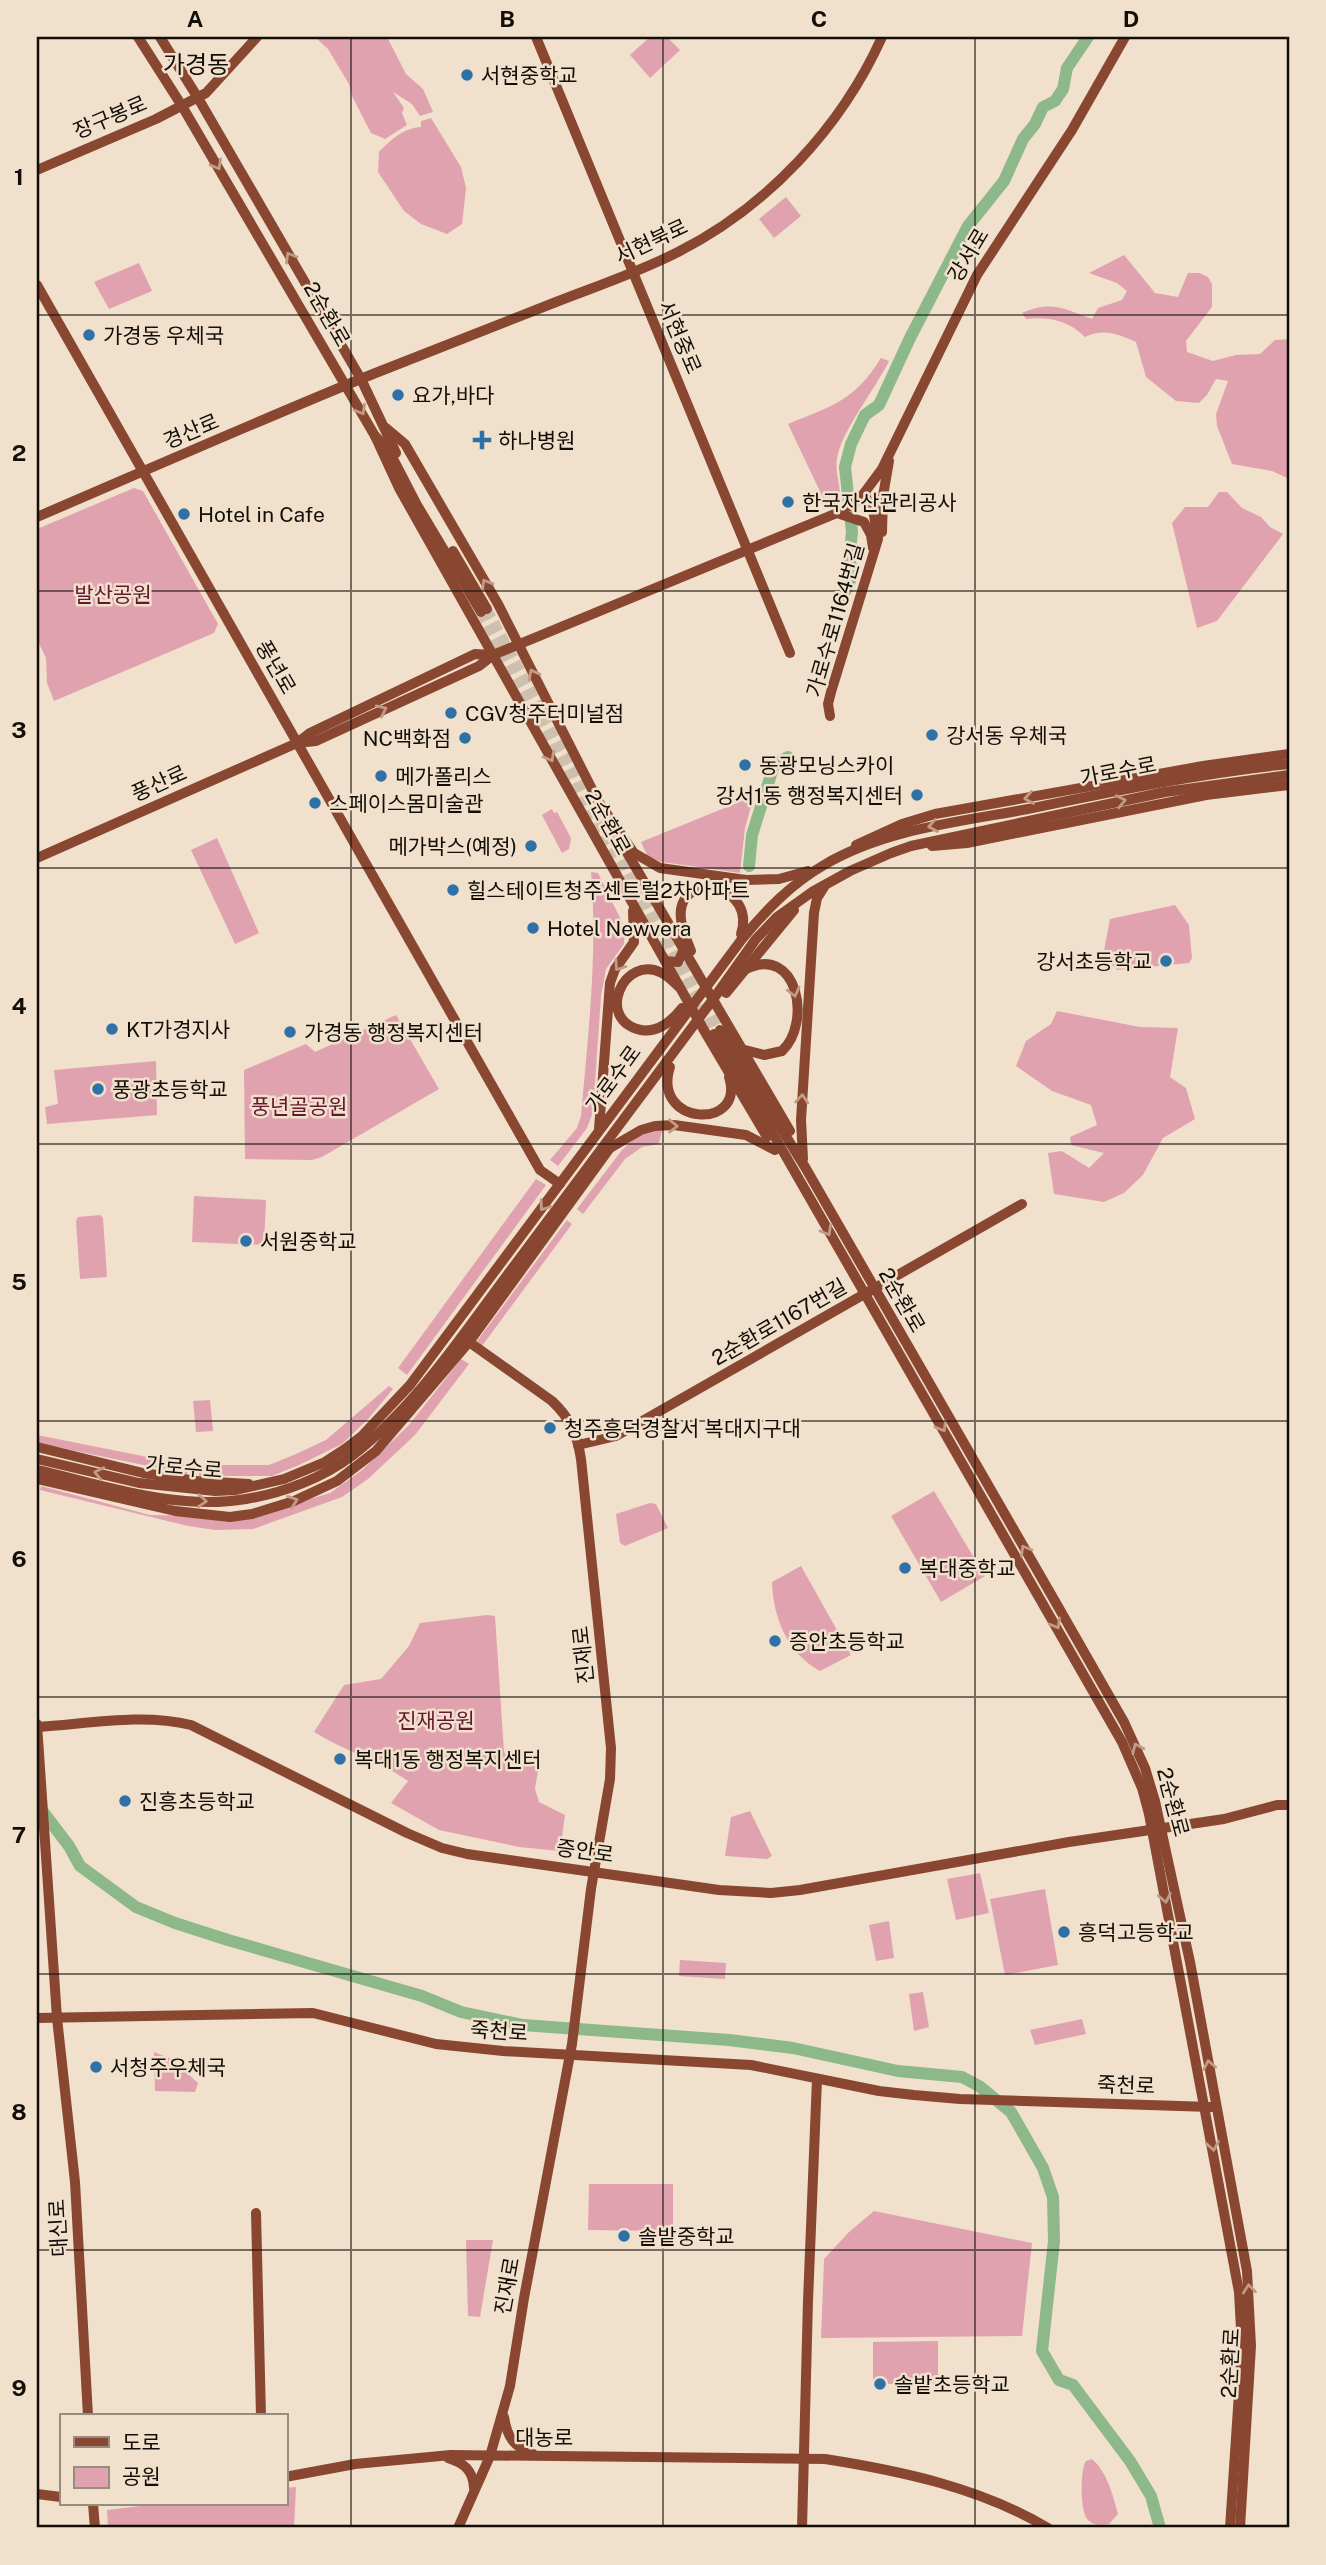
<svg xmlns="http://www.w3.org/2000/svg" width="1326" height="2565" font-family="'Public Sans','Noto Sans KR',sans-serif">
  <rect width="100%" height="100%" fill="#f0e0cc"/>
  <g fill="#e1a2b0">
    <path d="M315,37H387L406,74L423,89L433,112L420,116L412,104L393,92L404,108L402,113L407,125L385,139L371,133L352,96L349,84L328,49Z"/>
    <path d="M650,37H667L680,50L650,78L630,55Z"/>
    <path d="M431,118L461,167L466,188L462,224L447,234L421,224L404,211L378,172L379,152C391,140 403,128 421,127V121Z"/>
    <path d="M786,197L801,216L774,238L759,219Z"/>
    <path d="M1124,255L1155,293L1178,297L1188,273H1199L1208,277L1212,284V307L1186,341L1187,352L1213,361L1236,355L1260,354L1275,340L1289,339V479L1272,471L1232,464L1217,426L1216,414L1228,381L1216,379L1207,395L1199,403L1176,401L1146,377L1136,342C1118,334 1103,328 1085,337C1069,321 1049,316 1026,319L1022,313C1052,300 1064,309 1092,319L1098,308L1122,300L1127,291L1117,283L1089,273Z"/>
    <path d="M139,263L152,291L109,309L94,282Z"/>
    <path d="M881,358L889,361C876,388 840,433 837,459C835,469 839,482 840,492L824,500L788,424C834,405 854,401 881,358Z"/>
    <path d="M134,488L143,491L218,624L214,633L54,701L47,683L46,658L37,639V529Z"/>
    <path d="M1219,492H1227L1242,508L1261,517L1270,527L1283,534L1217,621L1197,628L1172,523L1185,507H1208Z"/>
    <path d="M754,796L745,828L740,873L662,862L648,857L641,842Z"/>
    <path d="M552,809L554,813L557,812L571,838L569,849L562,853L542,815Z"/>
    <path d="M217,838L259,933L235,944L191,850Z"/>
    <path d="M591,872L598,873L625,928L624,944L606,969L601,996L593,1112L587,1128L558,1166L550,1160L577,1128L581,1116C588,1035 598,954 591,872Z"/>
    <path d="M1175,905L1189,925L1192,958L1189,963L1117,970L1103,956L1110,919Z"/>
    <path d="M1057,1011L1140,1027L1178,1028L1170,1077L1186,1088L1195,1119L1163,1138L1143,1175L1124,1193L1104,1202L1054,1194L1048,1153L1062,1151L1089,1168L1104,1153L1071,1145L1070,1137L1097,1125L1091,1105L1052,1091L1016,1066L1026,1041L1051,1024Z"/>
    <path d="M396,1015L439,1089L322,1157L312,1160L245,1159L244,1070L306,1044L315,1052Z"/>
    <path d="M156,1061L157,1115L47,1124L45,1107L58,1104L54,1070Z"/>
    <path d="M662,1129L659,1144L642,1147L625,1159L583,1214L577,1209L622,1150L636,1137Z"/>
    <path d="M536,1179L546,1185L407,1375L398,1368Z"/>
    <path d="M194,1196L266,1200L264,1245L192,1242Z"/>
    <path d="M100,1215L103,1218L107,1277L80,1279L76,1221L78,1217Z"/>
    <path d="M567,1220L572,1224L482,1346L477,1341Z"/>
    <path d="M461,1359L469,1364L415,1435L368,1479L342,1497L253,1529L215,1530L188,1526L40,1490L41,1486L150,1515L194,1516L222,1521L251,1517L330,1493L361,1471L409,1425Z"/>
    <path d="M389,1386L393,1389L369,1418L342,1444L299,1465L272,1476H199V1465H269L296,1454L326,1440Z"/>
    <path d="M210,1400L213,1431L196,1432L193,1401Z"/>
    <path d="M37,1435L188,1465L187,1474L37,1443Z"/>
    <path d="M934,1491L985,1576L941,1602L891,1516Z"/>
    <path d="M650,1503L656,1504L668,1528L625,1546L620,1543L616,1514Z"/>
    <path d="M801,1566L851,1655L820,1671C787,1653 773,1617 772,1582Z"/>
    <path d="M487,1615L495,1616L504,1752L510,1762L539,1765L535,1789L539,1802L565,1815L560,1851L519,1847L439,1830L391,1803L408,1781C379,1760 344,1751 314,1732L344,1685L381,1679L409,1646L420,1623Z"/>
    <path d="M750,1811L772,1856L767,1859L725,1856L731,1817Z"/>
    <path d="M980,1873L989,1913L956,1920L947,1879Z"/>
    <path d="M1045,1889L1058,1965L1005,1975L990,1899Z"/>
    <path d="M889,1921L894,1958L876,1961L869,1925Z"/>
    <path d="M680,1960L726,1963L725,1979L679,1976Z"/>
    <path d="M923,1992L929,2027L914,2031L909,1994Z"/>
    <path d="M1082,2019L1086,2034L1035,2045L1030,2030Z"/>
    <path d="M154,2052L171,2059L198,2083L195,2092L155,2091Z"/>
    <path d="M589,2184H673V2228L668,2231L588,2230Z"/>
    <path d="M874,2211L1032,2243L1022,2336L821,2338L824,2259L849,2232Z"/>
    <path d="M466,2240H493L480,2317L468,2316Z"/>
    <path d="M938,2341V2384H873V2342Z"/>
    <path d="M1092,2459C1107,2472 1113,2495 1118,2514L1109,2524C1102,2525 1094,2526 1088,2520C1080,2513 1080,2469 1086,2461Z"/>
    <path d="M296,2487L294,2528H108L107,2510L157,2504H285V2488Z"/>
  </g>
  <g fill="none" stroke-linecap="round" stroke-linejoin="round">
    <g stroke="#8db889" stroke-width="12">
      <path d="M839,599L848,587L853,571L849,560L852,532L845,467L851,444L865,415L879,405L910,338L968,226L1004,181L1023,139L1035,124L1043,107L1055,101L1063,89L1067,68L1088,37"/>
      <path d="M749,866L752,835L774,765L788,757"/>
      <path d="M37,1804L69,1846L80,1866L136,1907L175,1923L228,1940L422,1996L461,2012L523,2025L729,2040L793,2048L898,2071L962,2077L979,2086L1011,2112L1043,2168L1053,2197L1054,2241L1042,2351L1059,2380L1073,2385L1130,2461L1151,2496L1160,2528"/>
    </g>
    <g stroke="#cfc0ae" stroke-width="10" stroke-dasharray="10 5" stroke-linecap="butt">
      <path d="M487,609L556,738L720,1030"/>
      <path d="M481,612L549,744L714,1034"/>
    </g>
    <g stroke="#894731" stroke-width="10">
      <path d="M138,37L182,106L375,436L388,449L417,505L481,612"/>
      <path d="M160,37L198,98L361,379L396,453"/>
      <path d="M536,37L790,653"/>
      <path d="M37,170L156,119L206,93L257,37"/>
      <path d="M37,285L540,1170L560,1184"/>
      <path d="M386,428L405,444L498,604L598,801L634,853L660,868L746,880L779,879L808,871"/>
      <path d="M375,436L399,488L705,1032L767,1137"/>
      <path d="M837,513L864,522L871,535L873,548"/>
      <path d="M37,517C149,469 260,420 373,374C434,350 495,326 556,302C597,286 639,272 678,252C767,207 841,128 882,37"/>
      <path d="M882,532L883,496L889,461"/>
      <path d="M453,551L487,609"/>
      <path d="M830,716L828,704L831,692L878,539L873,510L864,494"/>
      <path d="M297,743L316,741L479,666L493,655L837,513L859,500L882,469L977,275L1072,130L1125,37"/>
      <path d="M856,845L902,824L935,814L1203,766L1289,754"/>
      <path d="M932,846L967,843L1206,795L1289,785"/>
      <path d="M626,851L790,1131"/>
      <path d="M37,858L297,743L310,733L475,654L493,655"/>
      <path d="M691,951C686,938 679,923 681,909C688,871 756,887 741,934"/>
      <path d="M665,961L678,962L684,949"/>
      <path d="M679,987C674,982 668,976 662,973C624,953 594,1020 641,1030C659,1033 672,1021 682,1008"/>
      <path d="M726,993L794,910"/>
      <path d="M720,1030L805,1167L1056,1603L1124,1722L1145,1768L1155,1801L1190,1962L1247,2271L1251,2346L1240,2528"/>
      <path d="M714,1034L757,1106L1122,1742L1142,1788L1149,1814L1239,2292L1242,2348L1230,2528"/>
      <path d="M745,1050L764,1055L782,1051C812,1023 798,944 746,969"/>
      <path d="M670,1067C651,1126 746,1131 729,1077"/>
      <path d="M599,1129L610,983L615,969L634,942L633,911"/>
      <path d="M610,1148L641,1130L655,1126L674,1125L746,1135L775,1150"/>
      <path d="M803,1159L801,1120L814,913L817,898L824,887"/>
      <path d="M578,1445L616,1436L1022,1204"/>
      <path d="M37,1447L143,1473L197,1481L249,1484"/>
      <path d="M37,1459L139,1483L215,1491L236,1490L284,1479L325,1462L345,1449L362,1436L410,1385L742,939C766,910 791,884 824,865C885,829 959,822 1028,809C1115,791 1201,773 1289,764"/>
      <path d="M37,1470C103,1485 176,1511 246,1499C283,1493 323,1478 353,1455C417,1405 463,1334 511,1270C578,1180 646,1089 714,998L756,939L777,917L812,892L850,871L891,853L911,846L1165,792L1289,775"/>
      <path d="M37,1479L175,1511L230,1517L252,1514L294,1501L337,1481L376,1451L469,1342L612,1145"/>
      <path d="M37,1724L57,2018L75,2182L88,2416"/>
      <path d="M37,1727C87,1724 142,1713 191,1725L407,1833L442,1848L467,1854L719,1890L771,1893L800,1890L1069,1842L1224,1819L1277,1805H1289"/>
      <path d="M37,2018L313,2013L436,2044L503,2051L751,2065L879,2091L914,2095L960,2099L1211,2107"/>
      <path d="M256,2213L261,2416"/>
      <path d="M504,2417C507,2437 514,2447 533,2454"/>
      <path d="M448,2458C464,2463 473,2470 474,2488"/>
      <path d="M285,2477L355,2464L451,2455L825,2459C902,2471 981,2488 1048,2528"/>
      <path d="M37,2494L61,2497"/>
      <path d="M93,2504L95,2528"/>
      <path d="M458,2528L490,2456L510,2386L524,2298L572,2044L591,1889L610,1779L611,1748L581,1459C577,1434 570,1418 552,1401L469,1342"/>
      <path d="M802,2528L808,2301L817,2079"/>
    </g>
  </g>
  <defs><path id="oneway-chevron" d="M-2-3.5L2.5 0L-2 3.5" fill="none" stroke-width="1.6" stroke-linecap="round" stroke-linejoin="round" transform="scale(1.75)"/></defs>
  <g stroke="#c29b86">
    <use href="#oneway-chevron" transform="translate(217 165) rotate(60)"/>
    <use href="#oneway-chevron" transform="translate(290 257) rotate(-120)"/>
    <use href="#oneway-chevron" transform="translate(361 410) rotate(60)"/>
    <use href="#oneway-chevron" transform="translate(486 584) rotate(-121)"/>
    <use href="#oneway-chevron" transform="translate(533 674) rotate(-118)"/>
    <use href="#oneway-chevron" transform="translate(382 710) rotate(-25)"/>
    <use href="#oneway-chevron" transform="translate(550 757) rotate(61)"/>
    <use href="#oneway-chevron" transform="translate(1029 798) rotate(170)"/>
    <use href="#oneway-chevron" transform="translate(1121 801) rotate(-12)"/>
    <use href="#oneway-chevron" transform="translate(933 826) rotate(170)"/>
    <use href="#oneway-chevron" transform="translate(619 966) rotate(124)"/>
    <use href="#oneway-chevron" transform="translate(794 992) rotate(76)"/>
    <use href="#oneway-chevron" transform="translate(802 1099) rotate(-86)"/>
    <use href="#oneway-chevron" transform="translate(673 1126) rotate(1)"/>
    <use href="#oneway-chevron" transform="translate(544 1206) rotate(126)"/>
    <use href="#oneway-chevron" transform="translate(827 1231) rotate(60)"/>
    <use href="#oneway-chevron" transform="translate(942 1427) rotate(59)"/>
    <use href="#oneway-chevron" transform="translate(99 1473) rotate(-167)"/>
    <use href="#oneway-chevron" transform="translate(202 1501) rotate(4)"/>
    <use href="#oneway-chevron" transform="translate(293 1501) rotate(-20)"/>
    <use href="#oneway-chevron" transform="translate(1025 1550) rotate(-120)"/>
    <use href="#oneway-chevron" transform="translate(1056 1624) rotate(60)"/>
    <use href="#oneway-chevron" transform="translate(1137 1748) rotate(-114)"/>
    <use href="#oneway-chevron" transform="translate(1165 1898) rotate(79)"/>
    <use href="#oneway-chevron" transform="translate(1209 2065) rotate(-101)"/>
    <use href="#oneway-chevron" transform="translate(1213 2146) rotate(80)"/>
    <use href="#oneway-chevron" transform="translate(1249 2289) rotate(-96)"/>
  </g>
  <path fill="none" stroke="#130e07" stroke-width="2" stroke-opacity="0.55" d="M351,37V2528M663,37V2528M975,37V2528M37,315H1289M37,591H1289M37,868H1289M37,1144H1289M37,1421H1289M37,1697H1289M37,1974H1289M37,2250H1289"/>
  <g fill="#2d71a6" stroke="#f0e0cc" stroke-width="2.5">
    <circle cx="467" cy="75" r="7"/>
    <circle cx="89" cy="335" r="7"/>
    <circle cx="398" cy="395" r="7"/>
    <path d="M478.5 429.5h7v7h7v7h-7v7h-7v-7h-7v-7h7z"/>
    <circle cx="788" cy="502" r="7"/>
    <circle cx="184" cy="514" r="7"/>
    <circle cx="451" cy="713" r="7"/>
    <circle cx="932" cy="735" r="7"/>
    <circle cx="465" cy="738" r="7"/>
    <circle cx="745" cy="765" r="7"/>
    <circle cx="381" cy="776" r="7"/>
    <circle cx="917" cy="795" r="7"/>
    <circle cx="315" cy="803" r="7"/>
    <circle cx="531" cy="846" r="7"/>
    <circle cx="453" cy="890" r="7"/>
    <circle cx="533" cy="928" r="7"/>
    <circle cx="1166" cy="961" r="7"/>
    <circle cx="112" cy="1029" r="7"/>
    <circle cx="290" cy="1032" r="7"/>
    <circle cx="98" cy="1089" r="7"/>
    <circle cx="246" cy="1241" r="7"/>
    <circle cx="550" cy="1428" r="7"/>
    <circle cx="905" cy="1568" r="7"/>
    <circle cx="775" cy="1641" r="7"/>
    <circle cx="340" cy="1759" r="7"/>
    <circle cx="125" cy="1801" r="7"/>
    <circle cx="1064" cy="1932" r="7"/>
    <circle cx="96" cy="2067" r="7"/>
    <circle cx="624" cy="2236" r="7"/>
    <circle cx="880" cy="2384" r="7"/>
  </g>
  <g text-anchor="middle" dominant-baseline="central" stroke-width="5" stroke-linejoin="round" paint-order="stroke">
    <g font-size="21" fill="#130e07" stroke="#f0e0cc" text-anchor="start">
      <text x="481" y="75">서현중학교</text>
      <text x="103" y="335">가경동 우체국</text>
      <text x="412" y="395">요가,바다</text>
      <text x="498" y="440">하나병원</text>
      <text x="802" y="502">한국자산관리공사</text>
      <text x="198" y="514">Hotel in Cafe</text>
      <text x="465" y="713">CGV청주터미널점</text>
      <text x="946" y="735">강서동 우체국</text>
      <text x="451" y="738" text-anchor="end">NC백화점</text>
      <text x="759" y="765">동광모닝스카이</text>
      <text x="395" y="776">메가폴리스</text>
      <text x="903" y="795" text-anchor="end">강서1동 행정복지센터</text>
      <text x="329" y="803">스페이스몸미술관</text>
      <text x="517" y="846" text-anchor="end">메가박스(예정)</text>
      <text x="467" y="890">힐스테이트청주센트럴2차아파트</text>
      <text x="547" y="928">Hotel Newvera</text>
      <text x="1152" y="961" text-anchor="end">강서초등학교</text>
      <text x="126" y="1029">KT가경지사</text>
      <text x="304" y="1032">가경동 행정복지센터</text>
      <text x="112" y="1089">풍광초등학교</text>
      <text x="260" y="1241">서원중학교</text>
      <text x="564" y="1428">청주흥덕경찰서 복대지구대</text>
      <text x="919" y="1568">복대중학교</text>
      <text x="789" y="1641">증안초등학교</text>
      <text x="354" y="1759">복대1동 행정복지센터</text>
      <text x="139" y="1801">진흥초등학교</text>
      <text x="1078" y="1932">흥덕고등학교</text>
      <text x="110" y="2067">서청주우체국</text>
      <text x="638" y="2236">솔밭중학교</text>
      <text x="894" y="2384">솔밭초등학교</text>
    </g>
    <g font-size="21" fill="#130e07" stroke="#f0e0cc">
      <text transform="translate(110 117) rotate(-23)">장구봉로</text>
      <text transform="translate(651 241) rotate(-25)">서현북로</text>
      <text transform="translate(968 255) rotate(-59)">강서로</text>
      <text transform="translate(327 314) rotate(60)">2순환로</text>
      <text transform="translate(680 337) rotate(67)">서현중로</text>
      <text transform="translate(191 431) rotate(-23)">경산로</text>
      <text transform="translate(835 620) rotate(-74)">가로수로1164번길</text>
      <text transform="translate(276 667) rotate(60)">풍년로</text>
      <text transform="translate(1118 771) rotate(-11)">가로수로</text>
      <text transform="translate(159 783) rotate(-24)">풍산로</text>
      <text transform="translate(608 822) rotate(61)">2순환로</text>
      <text transform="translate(613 1079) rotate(-54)">가로수로</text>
      <text transform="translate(902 1300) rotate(60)">2순환로</text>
      <text transform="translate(779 1322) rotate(-30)">2순환로1167번길</text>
      <text transform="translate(184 1467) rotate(5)">가로수로</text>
      <text transform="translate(583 1655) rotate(-96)">진재로</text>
      <text transform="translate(1173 1802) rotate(75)">2순환로</text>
      <text transform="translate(585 1851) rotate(8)">증안로</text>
      <text transform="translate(499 2031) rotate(4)">죽천로</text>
      <text transform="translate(1126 2085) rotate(2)">죽천로</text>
      <text transform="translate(58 2228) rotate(-93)">대신로</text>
      <text transform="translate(507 2286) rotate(-80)">진재로</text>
      <text transform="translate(1230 2363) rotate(-87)">2순환로</text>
      <text x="544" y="2437">대농로</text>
    </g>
    <g font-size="21" fill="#651732" stroke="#f0e0cc">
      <text x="113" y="594">발산공원</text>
      <text x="299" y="1106">풍년골공원</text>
      <text x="436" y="1720">진재공원</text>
    </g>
    <g font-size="24" fill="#130e07" stroke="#f0e0cc">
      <text x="196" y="64">가경동</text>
    </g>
  </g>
  <rect width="1326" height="2565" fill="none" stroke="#f0e0cc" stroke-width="77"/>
  <rect x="60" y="2414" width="228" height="91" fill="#f0e0cc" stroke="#988c7d" stroke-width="2"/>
  <rect x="74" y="2437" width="35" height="10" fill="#894731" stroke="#988c7d" stroke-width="2"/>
  <text x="122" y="2450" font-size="21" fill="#130e07">도로</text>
  <rect x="74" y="2467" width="35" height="21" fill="#e1a2b0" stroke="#988c7d" stroke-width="2"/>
  <text x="122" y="2484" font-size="21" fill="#130e07">공원</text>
  <rect x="38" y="38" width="1250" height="2488" fill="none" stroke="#130e07" stroke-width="2.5"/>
  <g font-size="23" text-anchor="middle" font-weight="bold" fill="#130e07">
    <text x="195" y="27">A</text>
    <text x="507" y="27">B</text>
    <text x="819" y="27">C</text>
    <text x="1131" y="27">D</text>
    <text x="19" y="185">1</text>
    <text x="19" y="461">2</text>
    <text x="19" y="738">3</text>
    <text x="19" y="1014">4</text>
    <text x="19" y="1290">5</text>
    <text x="19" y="1567">6</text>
    <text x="19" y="1843">7</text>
    <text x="19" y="2120">8</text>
    <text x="19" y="2396">9</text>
  </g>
</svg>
